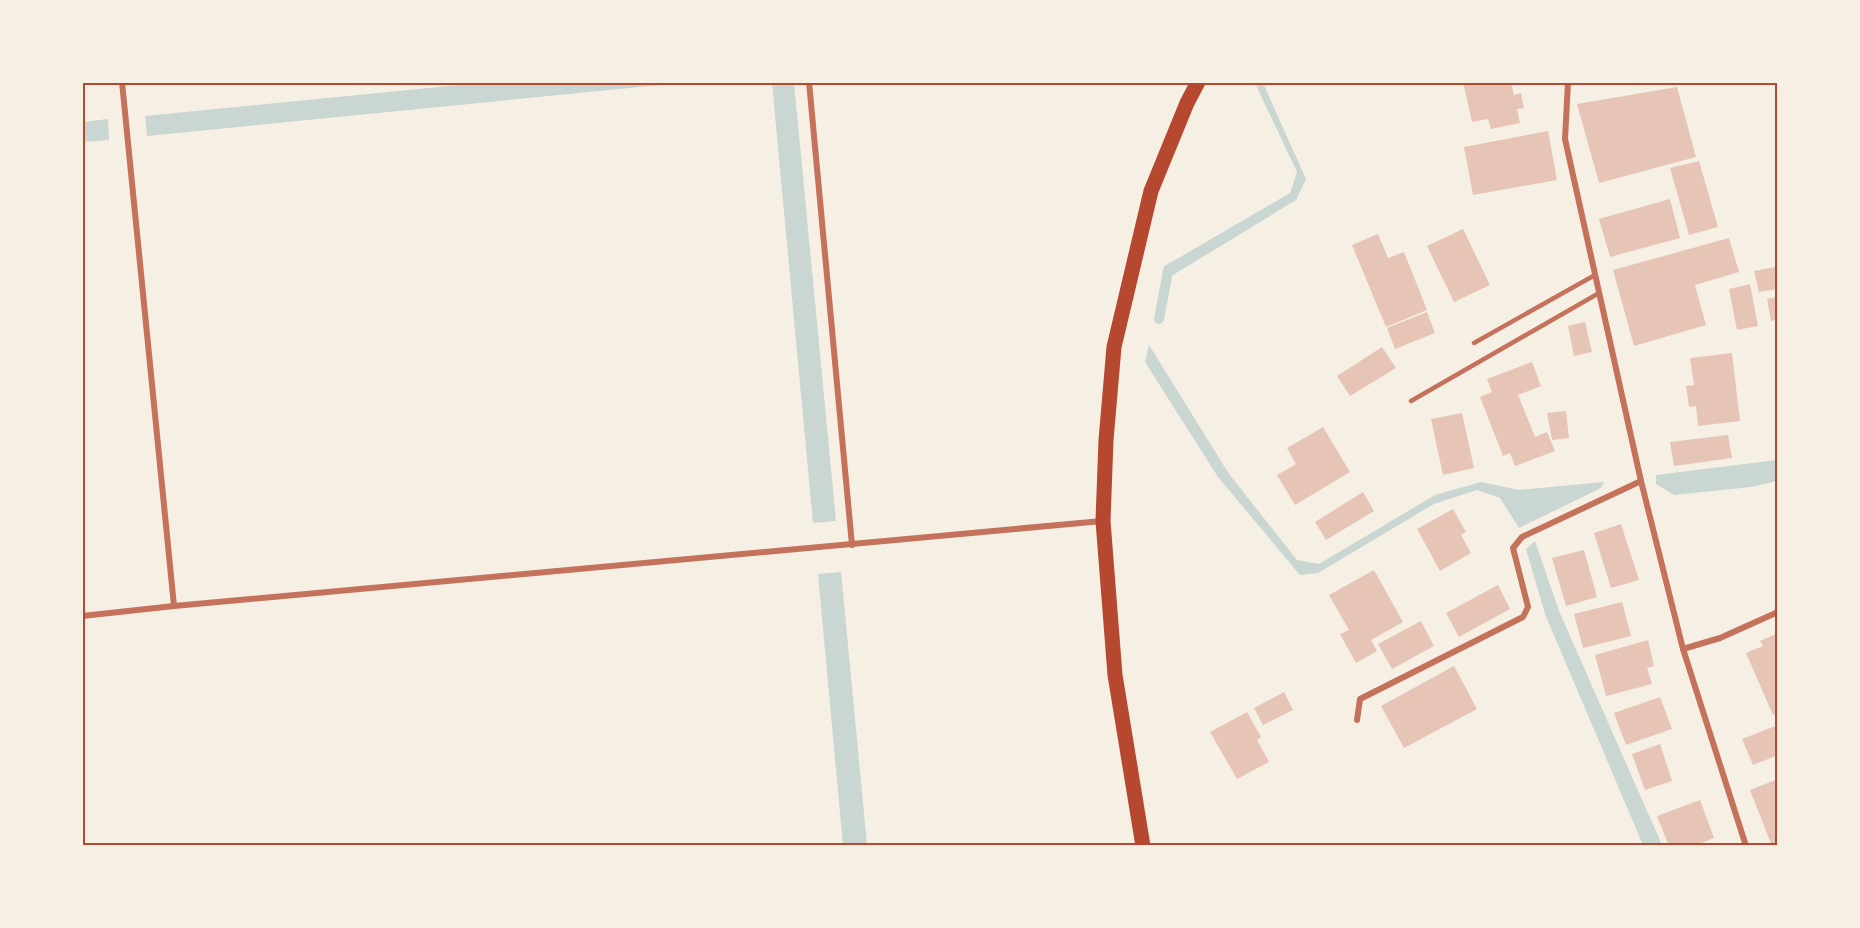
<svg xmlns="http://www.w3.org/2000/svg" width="1860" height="928" font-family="'Work Sans',sans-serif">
  <rect width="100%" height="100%" fill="#f6efe4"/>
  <g fill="#c9d6d2">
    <path d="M490,82L680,83L147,136L145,116Z"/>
    <path d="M772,83H794L836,521L813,523Z"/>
    <path d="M1255,83H1263L1306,179L1296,200L1173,275L1163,267L1290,193L1297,172Z"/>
    <path d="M108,119L109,140L83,142V122Z"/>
    <path d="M1149,345L1229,474L1297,560L1319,564L1435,495L1481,482L1519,490L1604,482L1601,488L1519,528L1500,498L1477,490L1434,504L1318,573L1300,575L1218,477L1145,362Z"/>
    <path d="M1777,460V481L1751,487L1674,495L1656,484V475Z"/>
    <path d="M1535,541L1559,611L1662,845H1643L1545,614L1526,549Z"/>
    <path d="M841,572L867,845H843L818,574Z"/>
  </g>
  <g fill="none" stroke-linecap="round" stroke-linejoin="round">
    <path stroke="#c9d6d2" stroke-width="10" d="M1159,319L1168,271"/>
  </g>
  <g fill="#e6c5b7">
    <path d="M1463,82H1511L1514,95L1521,93L1524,108L1517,109L1520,123L1491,129L1488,119L1472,122Z"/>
    <path d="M1677,87L1696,157L1599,183L1577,104Z"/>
    <path d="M1548,131L1557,180L1473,195L1464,147Z"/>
    <path d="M1699,161L1718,227L1689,235L1670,168Z"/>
    <path d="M1670,199L1680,238L1610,257L1599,219Z"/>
    <path d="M1463,229L1490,285L1454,302L1427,246Z"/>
    <path d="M1378,234L1388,258L1404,252L1427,310L1386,327L1352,245Z"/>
    <path d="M1729,238L1739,272L1695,285L1706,325L1634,346L1613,270Z"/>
    <path d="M1775,267L1778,289L1759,292L1754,271Z"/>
    <path d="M1750,284L1758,326L1737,330L1729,289Z"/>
    <path d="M1778,297V319L1771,321L1767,299Z"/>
    <path d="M1427,312L1435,333L1395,349L1387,328Z"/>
    <path d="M1585,322L1592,352L1574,356L1568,326Z"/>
    <path d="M1382,347L1396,368L1350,396L1337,376Z"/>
    <path d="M1732,353L1740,421L1698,426L1696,406L1689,407L1686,386L1694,385L1690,358Z"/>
    <path d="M1532,362L1541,386L1518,395L1535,437L1547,432L1555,451L1515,466L1510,453L1503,456L1480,397L1492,392L1487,379Z"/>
    <path d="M1566,411L1569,438L1552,440L1547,413Z"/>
    <path d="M1462,413L1474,468L1443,475L1431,419Z"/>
    <path d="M1323,427L1350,472L1295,505L1277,475L1296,464L1287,448Z"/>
    <path d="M1728,435L1732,458L1674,466L1670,442Z"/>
    <path d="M1363,492L1374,511L1326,540L1315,522Z"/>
    <path d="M1453,509L1466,532L1461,535L1471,553L1440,571L1417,529Z"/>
    <path d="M1621,524L1639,580L1611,588L1594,533Z"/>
    <path d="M1584,550L1597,597L1566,606L1552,558Z"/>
    <path d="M1374,570L1403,622L1371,640L1377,651L1356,663L1340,634L1349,630L1329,595Z"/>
    <path d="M1498,585L1510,609L1459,637L1446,613Z"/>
    <path d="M1622,602L1631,636L1583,648L1574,614Z"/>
    <path d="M1421,621L1434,646L1392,669L1378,644Z"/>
    <path d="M1778,633V713L1773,715L1746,653L1763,646L1760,641Z"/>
    <path d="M1648,640L1654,666L1647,668L1652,684L1606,696L1595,655Z"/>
    <path d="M1454,666L1477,709L1404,748L1381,706Z"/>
    <path d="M1284,692L1293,710L1263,725L1254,708Z"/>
    <path d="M1660,697L1672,729L1626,745L1614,713Z"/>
    <path d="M1247,712L1261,737L1257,740L1269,762L1237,779L1210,732Z"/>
    <path d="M1778,725V755L1753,765L1742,739Z"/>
    <path d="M1660,744L1672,781L1645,790L1632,754Z"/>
    <path d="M1778,779V846H1772L1750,790Z"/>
    <path d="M1700,800L1714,838L1694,846H1669L1657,816Z"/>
  </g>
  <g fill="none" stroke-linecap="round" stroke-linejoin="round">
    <g stroke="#c5725c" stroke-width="4.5">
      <path d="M1474,343L1595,275"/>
      <path d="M1411,401L1599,293"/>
    </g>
    <g stroke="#c5725c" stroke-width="6">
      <path d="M122,82L174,606"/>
      <path d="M809,82L852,545"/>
      <path d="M1568,82L1565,139L1641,481L1683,649L1746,846"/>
      <path d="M82,616L174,606L1102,521"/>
      <path d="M1683,649L1720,638L1778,612"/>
      <path d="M1357,720L1360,699L1523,617L1528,607L1513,548L1522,537L1641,481"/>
    </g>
    <path stroke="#b5482f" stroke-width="15" d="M1143,846L1115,675L1103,521L1106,440L1114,347L1151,191L1187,103L1198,82"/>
  </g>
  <rect width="1860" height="928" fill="none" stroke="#f6efe4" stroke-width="168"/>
  <rect x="84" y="84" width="1692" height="760" fill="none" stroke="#b5482f" stroke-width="2"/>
</svg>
